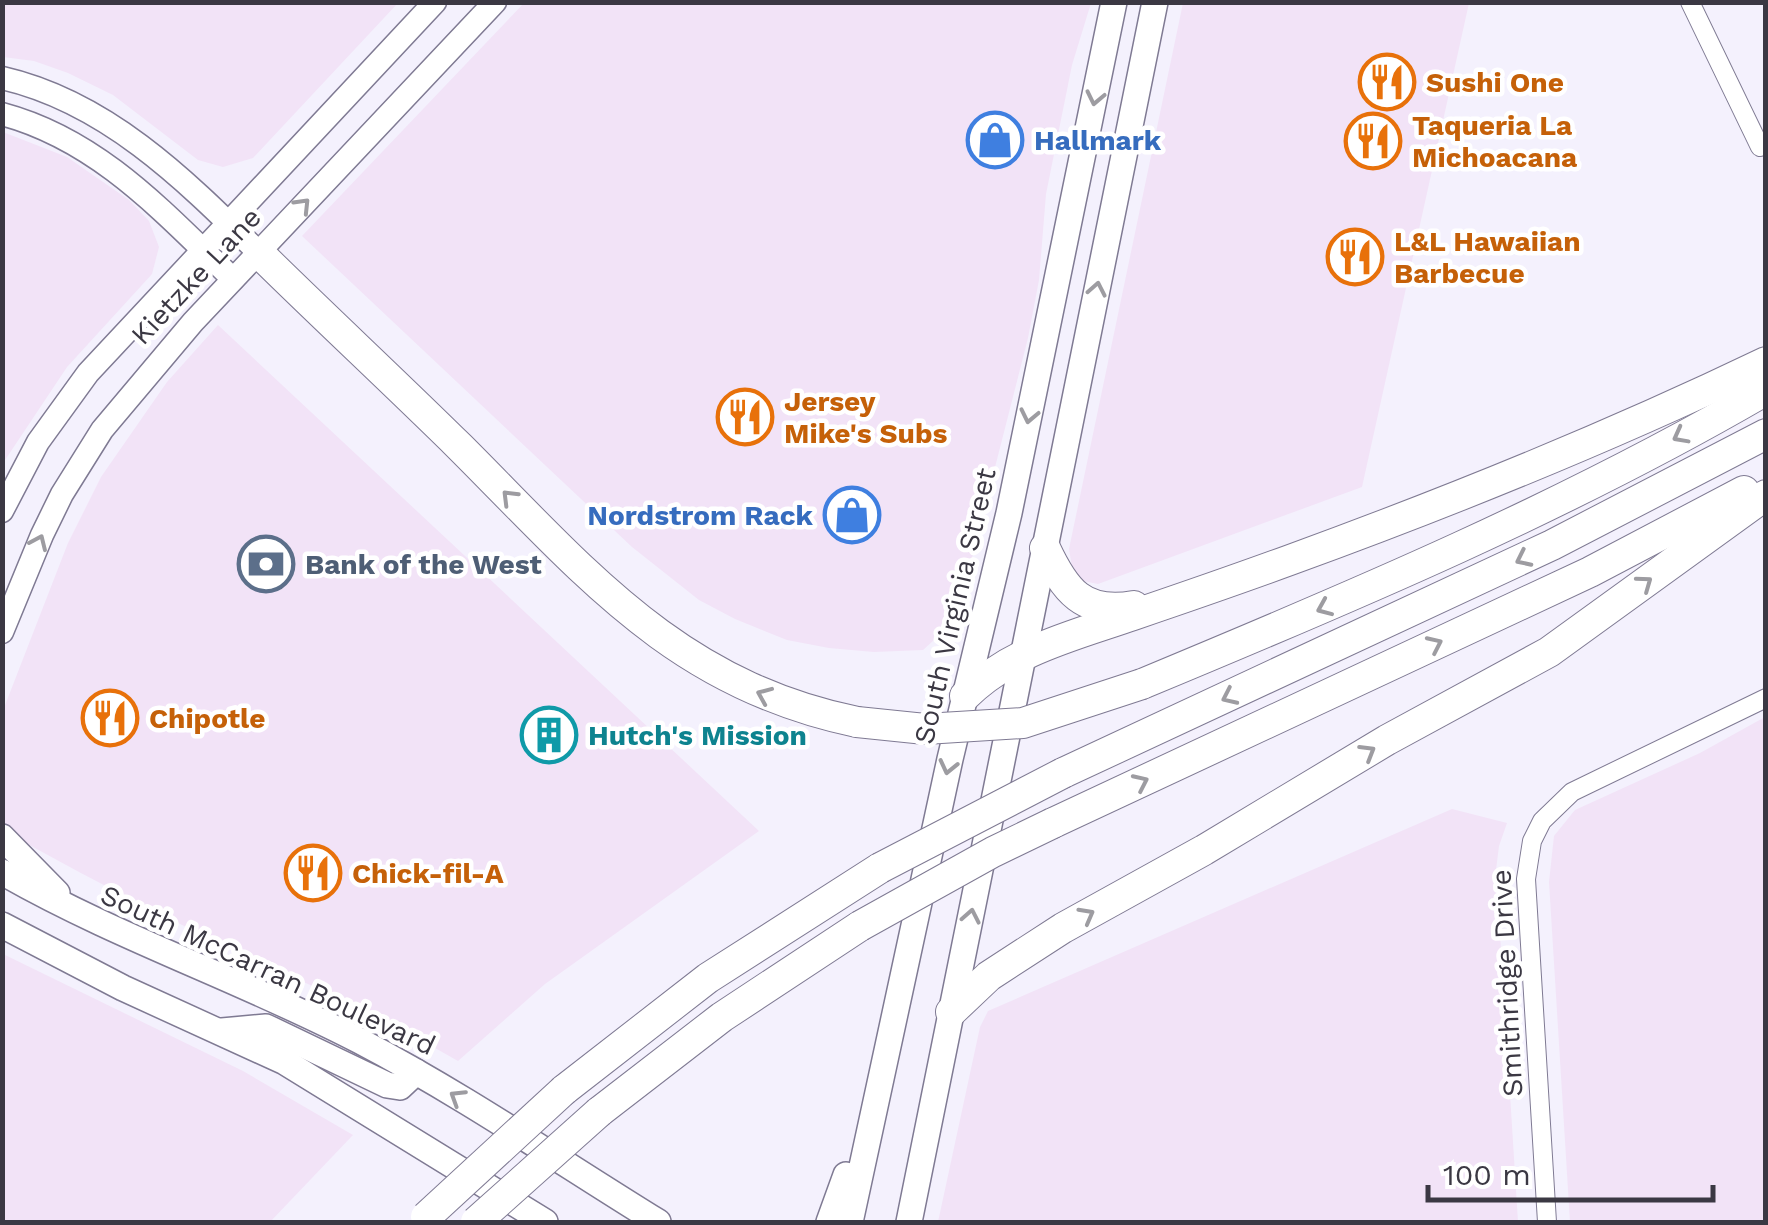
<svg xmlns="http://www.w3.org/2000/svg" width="1768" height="1225" font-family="'Work Sans',sans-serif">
  <rect width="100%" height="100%" fill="#f4f1fd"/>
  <g fill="#f2e3f7">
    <path d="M3,2H398V3L253,158L223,167L198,160L113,95L68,73L34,61L3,57Z"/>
    <path d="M524,3H1091L1072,65L1046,194L1039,280L1028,338L956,620L923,650L874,652L829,648L787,640L735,619L699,600L632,547L302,236Z"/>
    <path d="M1183,3H1469L1362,487L1098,584L1083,581L1072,567L1069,549Z"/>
    <path d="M3,132L67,157L129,200L149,221L159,247L152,274L67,367L3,463Z"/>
    <path d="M218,325L759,831L545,984L458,1061L389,1022L163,916L79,872L22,841L3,823L2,713L68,543L101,477L167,382Z"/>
    <path d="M1765,717V1222H1570L1549,882L1554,836L1575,810L1700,753Z"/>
    <path d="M1452,809L1507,823L1499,846L1496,870L1518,1222H938L980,1027L988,1011Z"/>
    <path d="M3,954L243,1071L353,1135L270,1222H3Z"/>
  </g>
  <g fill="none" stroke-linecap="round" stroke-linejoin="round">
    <g stroke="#7f7a93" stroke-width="20">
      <g id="street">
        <path d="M1690,2L1760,147L1766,144"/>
        <path d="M1547,1222L1526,879L1532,841L1542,821L1572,792L1766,698"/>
      </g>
    </g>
    <g stroke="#7f7a93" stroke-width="25">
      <g id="secondary">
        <path d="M2,78C107,102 185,180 258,252"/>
        <path d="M2,114C99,140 163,212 233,279"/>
        <path d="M2,511L38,442L88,373L435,2"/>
        <path d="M2,632L42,535L62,494L102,430L193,322L495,2"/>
      </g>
    </g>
    <g stroke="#7f7a93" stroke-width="28">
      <g id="primary">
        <path d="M2,837L57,893"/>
        <path d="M2,872C117,938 243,980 360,1041C463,1095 559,1161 658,1222"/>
        <path d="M2,925L123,988L285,1062L545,1222"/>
        <path d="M222,1031L266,1027L387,1085L400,1087L416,1072"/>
        <path d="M829,1222L846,1175"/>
        <path d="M850,1222L950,759L1009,513L1114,2"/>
        <path d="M909,1222L1155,2"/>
      </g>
    </g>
    <g stroke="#7f7a93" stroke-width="32">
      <g id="highway">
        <path d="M258,252C325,318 393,381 460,447C584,571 676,685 857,722"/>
        <path d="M1045,548C1065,591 1083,615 1134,606"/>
        <path d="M1142,684C1354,596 1567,506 1766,390"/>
        <path d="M965,696C1012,650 1072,636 1133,615C1186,597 1238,579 1290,560C1452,501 1610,437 1766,362"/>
        <path d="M1063,773L1552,545L1766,434"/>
        <path d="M1053,823L1590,572L1744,491"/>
        <path d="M951,1012L989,976L1063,928L1204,850L1387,740L1549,652L1766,495"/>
        <path d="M564,1090L708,978L880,868"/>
        <path d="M599,1112L722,1017L860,926"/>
      </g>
    </g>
    <use href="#street" stroke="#fff" stroke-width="18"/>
    <use href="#secondary" stroke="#fff" stroke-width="22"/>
    <use href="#primary" stroke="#fff" stroke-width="25"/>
    <use href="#highway" stroke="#fff" stroke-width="30"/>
    <g stroke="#7f7a93" stroke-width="32" stroke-linecap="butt">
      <g id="highway-bridge">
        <path d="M857,722L925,729L1023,723L1142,684"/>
        <path d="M880,868L1063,773"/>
        <path d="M860,926L993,852L1053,823"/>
        <path d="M426,1217L564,1090"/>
        <path d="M476,1222L599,1112"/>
      </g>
    </g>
    <use href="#highway-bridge" stroke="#fff" stroke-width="30"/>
  </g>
  <defs><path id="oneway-chevron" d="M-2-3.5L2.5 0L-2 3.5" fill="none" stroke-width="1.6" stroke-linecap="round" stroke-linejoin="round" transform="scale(2.5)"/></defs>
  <g stroke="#9d9ca1">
    <use href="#oneway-chevron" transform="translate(1095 98) rotate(102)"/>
    <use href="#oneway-chevron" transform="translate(303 205) rotate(-46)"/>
    <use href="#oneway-chevron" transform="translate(1097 289) rotate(-79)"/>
    <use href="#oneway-chevron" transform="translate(1029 416) rotate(102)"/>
    <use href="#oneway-chevron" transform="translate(1680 436) rotate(152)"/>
    <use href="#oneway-chevron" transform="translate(509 497) rotate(-135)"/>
    <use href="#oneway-chevron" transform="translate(39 542) rotate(-66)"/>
    <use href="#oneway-chevron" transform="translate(1523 559) rotate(154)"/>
    <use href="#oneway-chevron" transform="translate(1645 583) rotate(-36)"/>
    <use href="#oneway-chevron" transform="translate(1324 608) rotate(157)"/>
    <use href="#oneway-chevron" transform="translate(1435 644) rotate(-25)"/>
    <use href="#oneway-chevron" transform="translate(764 695) rotate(-157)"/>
    <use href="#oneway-chevron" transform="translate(1229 697) rotate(155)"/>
    <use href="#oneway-chevron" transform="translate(1368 752) rotate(-31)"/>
    <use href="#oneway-chevron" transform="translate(948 767) rotate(103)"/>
    <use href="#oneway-chevron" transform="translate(1141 782) rotate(-25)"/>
    <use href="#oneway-chevron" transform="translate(1087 915) rotate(-29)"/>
    <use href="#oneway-chevron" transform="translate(971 916) rotate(-79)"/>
    <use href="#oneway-chevron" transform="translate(457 1097) rotate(-148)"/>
  </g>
  <defs>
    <g id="restaurant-ring" transform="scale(2.875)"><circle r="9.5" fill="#fff" stroke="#e8710a" stroke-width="1.5"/><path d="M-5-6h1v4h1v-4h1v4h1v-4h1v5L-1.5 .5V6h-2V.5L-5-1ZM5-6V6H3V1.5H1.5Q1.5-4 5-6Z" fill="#e8710a"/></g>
    <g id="shop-ring" transform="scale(2.875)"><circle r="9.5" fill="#fff" stroke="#3f7fe0" stroke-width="1.5"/><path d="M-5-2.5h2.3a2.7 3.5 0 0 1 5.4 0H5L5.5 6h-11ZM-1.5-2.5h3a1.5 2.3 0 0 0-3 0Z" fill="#3f7fe0"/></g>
    <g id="bank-ring" transform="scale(2.875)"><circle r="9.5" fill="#fff" stroke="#5c6f8a" stroke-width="1.5"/><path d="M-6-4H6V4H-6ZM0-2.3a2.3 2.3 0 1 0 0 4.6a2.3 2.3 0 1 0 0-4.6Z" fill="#5c6f8a"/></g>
    <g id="building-ring" transform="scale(2.875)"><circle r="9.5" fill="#fff" stroke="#0f9aa8" stroke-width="1.5"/><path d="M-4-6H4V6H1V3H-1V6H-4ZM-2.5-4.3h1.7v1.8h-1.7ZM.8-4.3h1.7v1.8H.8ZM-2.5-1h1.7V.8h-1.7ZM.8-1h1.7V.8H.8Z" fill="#0f9aa8"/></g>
  </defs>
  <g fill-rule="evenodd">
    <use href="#restaurant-ring" x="1387" y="82"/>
    <use href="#shop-ring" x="995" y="140"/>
    <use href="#restaurant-ring" x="1373" y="141"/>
    <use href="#restaurant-ring" x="1355" y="257"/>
    <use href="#restaurant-ring" x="745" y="417"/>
    <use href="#shop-ring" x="852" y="515"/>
    <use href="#bank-ring" x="266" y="564"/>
    <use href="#restaurant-ring" x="110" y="718"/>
    <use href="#building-ring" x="549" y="735"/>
    <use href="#restaurant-ring" x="313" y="873"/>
  </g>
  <g text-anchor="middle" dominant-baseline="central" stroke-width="9" stroke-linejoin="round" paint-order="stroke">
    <g font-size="28" font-weight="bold" fill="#c56008" stroke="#fff" text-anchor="start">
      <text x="1426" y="82">Sushi One</text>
      <text x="1412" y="125">Taqueria La<tspan x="1412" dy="32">Michoacana</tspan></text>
      <text x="1394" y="241">L&amp;L Hawaiian<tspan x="1394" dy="32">Barbecue</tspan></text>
      <text x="784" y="401">Jersey<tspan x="784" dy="32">Mike's Subs</tspan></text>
      <text x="149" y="718">Chipotle</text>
      <text x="352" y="873">Chick-fil-A</text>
    </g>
    <g font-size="28" font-weight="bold" fill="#366cbe" stroke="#fff" text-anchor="start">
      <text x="1034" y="140">Hallmark</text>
      <text x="813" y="515" text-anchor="end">Nordstrom Rack</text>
    </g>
    <g font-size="28" fill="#3b3843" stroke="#fff">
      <text transform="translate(196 276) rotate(-47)">Kietzke Lane</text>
      <text transform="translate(955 606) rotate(-77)">South Virginia Street</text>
      <text transform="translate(268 970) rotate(25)">South McCarran Boulevard</text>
      <text transform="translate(1507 983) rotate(-93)">Smithridge Drive</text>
    </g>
    <g font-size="28" font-weight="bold" fill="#4e5e75" stroke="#fff" text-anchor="start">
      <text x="305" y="564">Bank of the West</text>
    </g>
    <g font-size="28" font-weight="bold" fill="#0d838f" stroke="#fff" text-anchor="start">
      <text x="588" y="735">Hutch's Mission</text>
    </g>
  </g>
  <rect width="1768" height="1225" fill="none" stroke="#3b3843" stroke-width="10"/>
  <path d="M1428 1185v15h285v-15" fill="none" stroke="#3b3843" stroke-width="5"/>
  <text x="1443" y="1185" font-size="30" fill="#3b3843" stroke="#ffffff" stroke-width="8" paint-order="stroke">100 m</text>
</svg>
